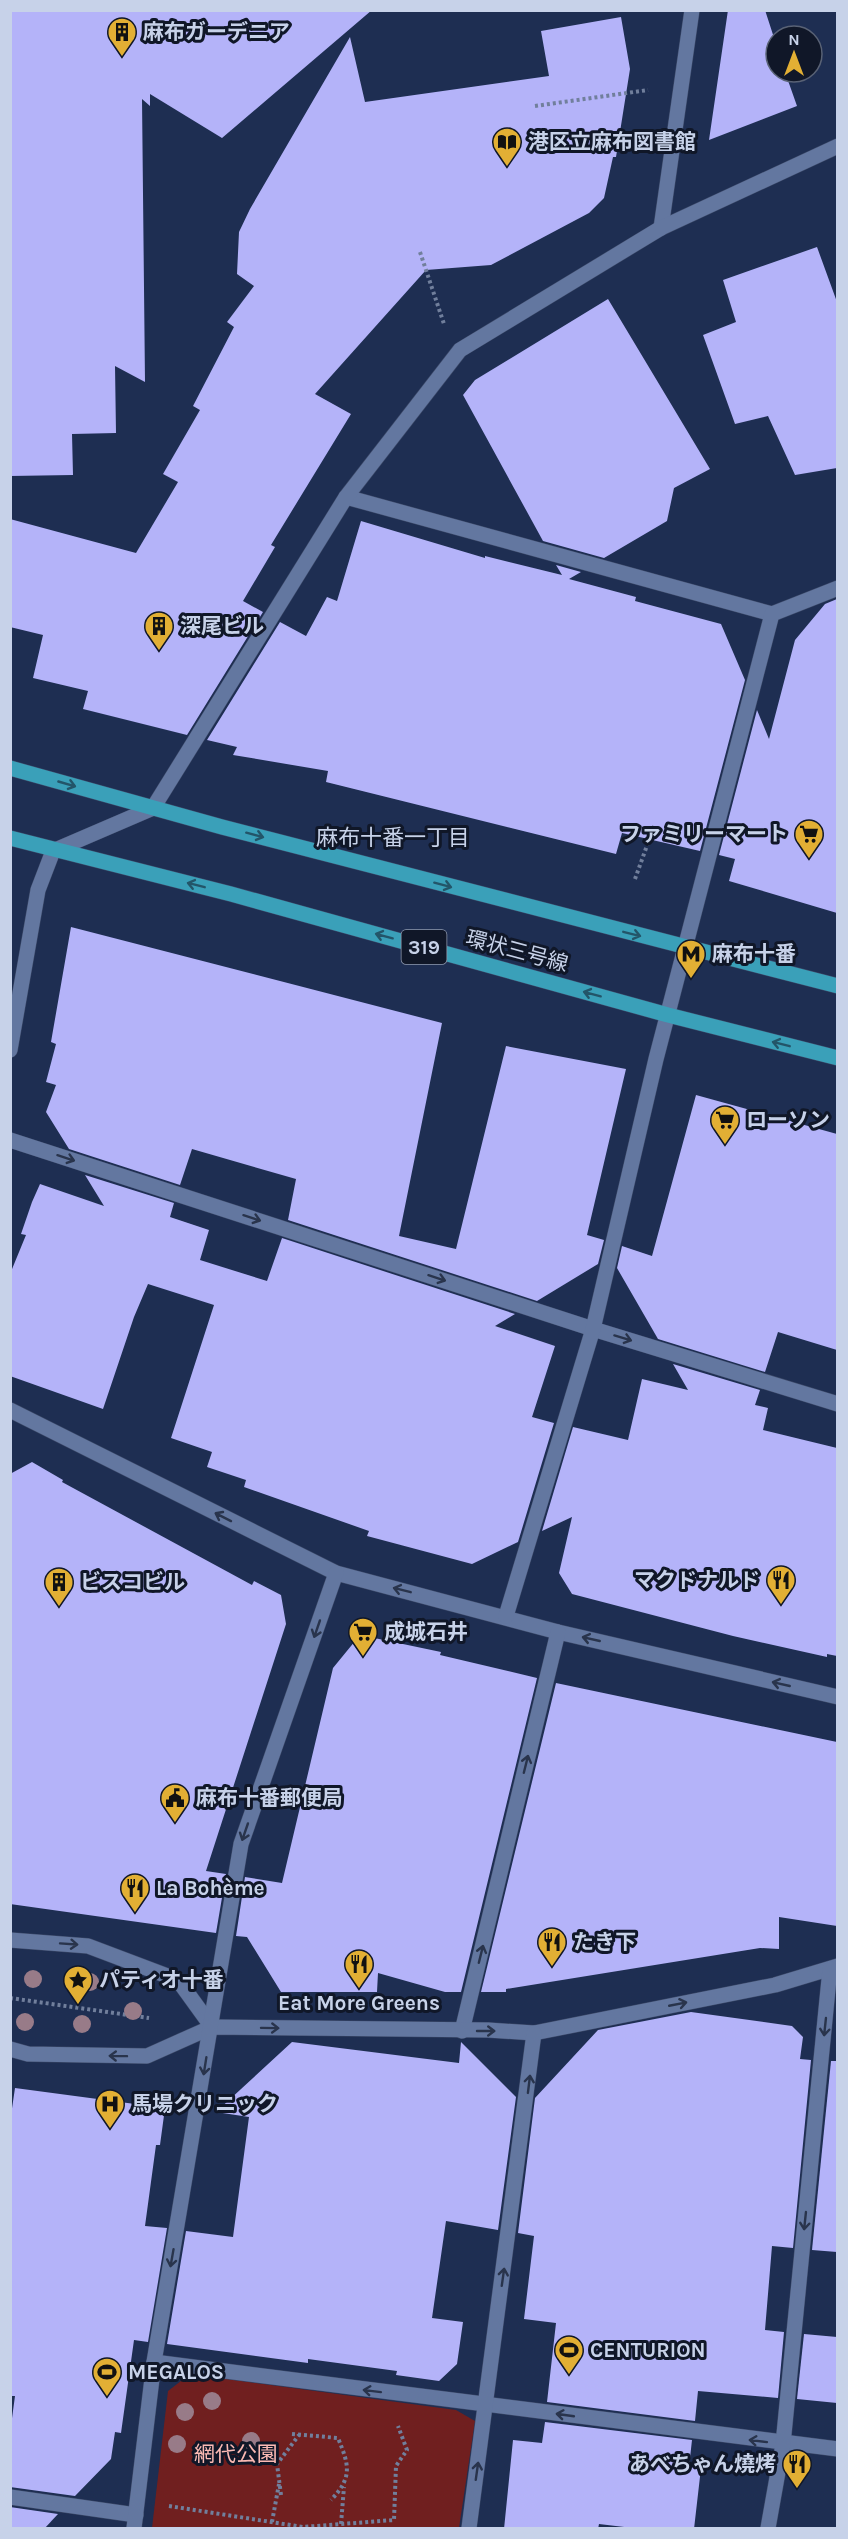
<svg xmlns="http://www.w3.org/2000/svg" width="848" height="2539" font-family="Karla,'Noto Sans JP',sans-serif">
  <rect width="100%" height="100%" fill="#1e2e52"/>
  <path fill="#701f1f" d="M190,2374L456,2410L475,2421L459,2528H152L168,2391Z"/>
  <g fill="#b4b3f9">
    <path d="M10,10H372L222,138L150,94V106L142,99L145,382L115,366L116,433L72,434L73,475L10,476Z"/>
    <path d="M728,10H765L776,44V72H785L797,106L709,140Z"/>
    <path d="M621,17L630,69L616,157H613L604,198L589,213L491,265L426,270L315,394L351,414L271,545L275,547L243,601L263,612L187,735L83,709L88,691L33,678L43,635L10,627V519L136,553L178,482L163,474L200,410L193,406L234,327L227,322L254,286L237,274L239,232L250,209L350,37L365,102L549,76L541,31Z"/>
    <path d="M817,247L837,302V468L795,475L768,416L735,424L703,335L736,322L723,280Z"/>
    <path d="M608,299L710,469L674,488L667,521L604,558L543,541L463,395L475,380Z"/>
    <path d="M361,521L485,558V556L562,575L556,565L581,572L569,579L636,597L635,601L721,624L745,680L700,851L622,833L616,854L326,782L328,771L233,755L237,747L207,740L280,622L306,636L327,597L337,601Z"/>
    <path d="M837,599V913L729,881L735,859L719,855L757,710L769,739L795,640L825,604Z"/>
    <path d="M71,927L442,1023L399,1236L456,1249L506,1046L626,1069L587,1235L604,1240L598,1264L537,1301L288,1220L296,1179L192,1149L180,1185L69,1149L46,1112L56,1085L46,1082L56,1044L51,1042Z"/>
    <path d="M696,1095L837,1134V1350L778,1332L765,1372L658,1339L617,1268L622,1246L652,1256Z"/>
    <path d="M85,1175L174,1203L170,1217L209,1230L200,1260L267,1281L282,1238L515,1314L495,1326L555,1346L532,1417L554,1423L518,1542L472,1564L367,1536L369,1531L244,1487L246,1480L207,1467L212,1452L171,1438L214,1305L148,1284L134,1317L103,1409L10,1376V1274L26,1235L21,1234L32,1202L40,1184L104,1206Z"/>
    <path d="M673,1364L760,1390L755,1405L768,1408L763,1430L837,1448V1656L827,1654V1657L733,1636L572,1594L559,1573L572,1517L542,1531L573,1427L628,1440L642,1379L688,1390Z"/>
    <path d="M32,1462L63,1480L62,1482L252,1585L254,1581L281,1595L286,1624L206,1871L226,1874L216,1933L10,1904V1474Z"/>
    <path d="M360,1635L441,1652L440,1655L537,1678L461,1992H445L378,1973L377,1992H281L247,1937L236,1936L245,1877L282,1883L333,1668Z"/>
    <path d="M556,1683L837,1742V1926L779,1917V1949L760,1948L506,1989V1992H481Z"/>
    <path d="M691,2012L792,2026L803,2037L800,2059L811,2060L793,2248L772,2246L765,2330L784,2332L778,2398L698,2391L695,2421L547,2402L556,2323L524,2319L534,2236L518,2233L535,2098L598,2030Z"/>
    <path d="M292,2042L459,2063L461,2042L516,2097L498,2230L446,2221L432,2318L463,2322L457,2364L439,2381L396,2375L397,2371L308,2359V2363L167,2344L186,2231L233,2237L249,2117L216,2112Z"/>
    <path d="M831,2061H837V2252L812,2250Z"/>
    <path d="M15,2088L165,2108L160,2145H156L145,2226L167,2228L148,2342L134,2340L121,2433L115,2432L111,2459L75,2496L10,2487V2433L15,2396H10V2122Z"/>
    <path d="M804,2334L837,2337V2403L797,2399Z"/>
    <path d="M545,2422L692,2440L689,2467L701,2468L694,2529H641L599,2524L598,2529H504L513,2440L542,2443Z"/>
    <path d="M10,2507L58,2514L44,2529H10Z"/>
  </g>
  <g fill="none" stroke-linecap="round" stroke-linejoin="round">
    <g stroke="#3d4a69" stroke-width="16">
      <g id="minor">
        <path d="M661,228L692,10"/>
        <path d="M346,497L772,614"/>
        <path d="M10,1050L38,890L53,851L153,808L346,497L460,350L661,228L838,146"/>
        <path d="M10,1140L593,1329L838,1404"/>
        <path d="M10,1410L336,1573L558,1632L838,1697"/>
        <path d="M506,1616L593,1329L656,1059L772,614L838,588"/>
        <path d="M10,1940L88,1946L178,1980L212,2027"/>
        <path d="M462,2031L558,1632"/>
        <path d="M10,2049L28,2054L147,2056L212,2027L488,2030L534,2033L775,1985L838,1966"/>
        <path d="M154,2362L838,2449"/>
        <path d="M10,2497L136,2515"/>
        <path d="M134,2528L154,2362L241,1844L336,1573"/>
        <path d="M469,2528L534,2033"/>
        <path d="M768,2528L783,2444L830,1969"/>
      </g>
    </g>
    <g stroke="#3d4a69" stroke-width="16">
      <g id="major">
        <path d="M10,768L222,827L838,986"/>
        <path d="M10,838L231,894L668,1015L838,1058"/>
      </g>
    </g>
    <g stroke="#717f9c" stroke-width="4" stroke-dasharray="3 3" stroke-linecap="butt">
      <path d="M535,106L648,90"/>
      <path d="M420,252L444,324"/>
      <path d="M635,879L654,826"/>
      <path d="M10,1998L149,2018"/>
      <path d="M292,2434L338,2438C349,2465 353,2477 331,2500"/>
      <path d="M281,2495L277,2464L299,2435"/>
      <path d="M169,2506L303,2527L394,2520L396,2466L407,2450L398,2426"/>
      <path d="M272,2522L279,2484"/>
      <path d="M341,2524L344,2487"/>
    </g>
    <use href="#minor" stroke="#6377a0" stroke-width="15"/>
    <use href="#major" stroke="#3aa0b9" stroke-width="15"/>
  </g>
  <g fill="#987b88">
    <circle cx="33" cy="1979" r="9"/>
    <circle cx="90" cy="1982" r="9"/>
    <circle cx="133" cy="2011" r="9"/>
    <circle cx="25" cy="2022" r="9"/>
    <circle cx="82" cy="2024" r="9"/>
    <circle cx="212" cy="2401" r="9"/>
    <circle cx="185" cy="2412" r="9"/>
    <circle cx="251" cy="2441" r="9"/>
    <circle cx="177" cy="2444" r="9"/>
  </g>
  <defs><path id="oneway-shaft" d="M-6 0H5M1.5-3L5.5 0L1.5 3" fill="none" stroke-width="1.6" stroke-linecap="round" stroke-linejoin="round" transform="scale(1.5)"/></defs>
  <g stroke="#235569">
    <use href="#oneway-shaft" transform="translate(67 784) rotate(16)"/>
    <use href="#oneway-shaft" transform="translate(255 835) rotate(15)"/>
    <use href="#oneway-shaft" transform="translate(196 885) rotate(-166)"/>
    <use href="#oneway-shaft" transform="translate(443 885) rotate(15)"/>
    <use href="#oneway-shaft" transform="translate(632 934) rotate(14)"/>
    <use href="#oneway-shaft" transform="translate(384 936) rotate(-165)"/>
    <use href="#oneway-shaft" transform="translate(592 994) rotate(-165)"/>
    <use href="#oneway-shaft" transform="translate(781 1044) rotate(-166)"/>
  </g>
  <g stroke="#29344c">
    <use href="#oneway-shaft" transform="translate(66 1158) rotate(18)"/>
    <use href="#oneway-shaft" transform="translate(252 1218) rotate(18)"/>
    <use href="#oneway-shaft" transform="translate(437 1278) rotate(18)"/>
    <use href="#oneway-shaft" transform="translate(623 1338) rotate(17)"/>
    <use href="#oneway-shaft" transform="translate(223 1517) rotate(-153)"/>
    <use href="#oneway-shaft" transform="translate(402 1590) rotate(-166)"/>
    <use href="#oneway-shaft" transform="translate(317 1629) rotate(109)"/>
    <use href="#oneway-shaft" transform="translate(591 1639) rotate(-167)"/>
    <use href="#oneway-shaft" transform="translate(781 1684) rotate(-167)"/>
    <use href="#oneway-shaft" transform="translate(526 1764) rotate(-76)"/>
    <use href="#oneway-shaft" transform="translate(245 1832) rotate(109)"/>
    <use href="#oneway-shaft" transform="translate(69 1944) rotate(4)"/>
    <use href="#oneway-shaft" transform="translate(481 1954) rotate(-76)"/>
    <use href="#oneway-shaft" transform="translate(678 2004) rotate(-11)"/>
    <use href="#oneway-shaft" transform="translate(825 2027) rotate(96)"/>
    <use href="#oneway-shaft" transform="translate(270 2028) rotate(1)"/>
    <use href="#oneway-shaft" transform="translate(486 2031)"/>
    <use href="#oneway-shaft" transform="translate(118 2056) rotate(-179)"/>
    <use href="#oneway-shaft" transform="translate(205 2066) rotate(99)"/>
    <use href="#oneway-shaft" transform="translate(529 2084) rotate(-83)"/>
    <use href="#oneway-shaft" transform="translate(805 2221) rotate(96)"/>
    <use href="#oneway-shaft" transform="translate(172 2258) rotate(100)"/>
    <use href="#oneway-shaft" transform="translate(503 2277) rotate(-82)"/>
    <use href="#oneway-shaft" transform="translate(372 2391) rotate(-173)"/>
    <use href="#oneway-shaft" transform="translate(565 2415) rotate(-172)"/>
    <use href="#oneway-shaft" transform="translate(758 2441) rotate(-173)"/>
    <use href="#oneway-shaft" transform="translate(477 2471) rotate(-82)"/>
  </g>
  <defs>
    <g id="building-pin" transform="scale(1.5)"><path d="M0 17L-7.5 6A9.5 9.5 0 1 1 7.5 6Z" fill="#e2af34" stroke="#101728"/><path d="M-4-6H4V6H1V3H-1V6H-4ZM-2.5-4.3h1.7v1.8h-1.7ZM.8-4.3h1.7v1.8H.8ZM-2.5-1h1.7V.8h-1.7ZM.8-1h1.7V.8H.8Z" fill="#111"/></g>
    <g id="library-pin" transform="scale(1.5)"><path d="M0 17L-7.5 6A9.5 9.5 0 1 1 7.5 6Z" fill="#e2af34" stroke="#101728"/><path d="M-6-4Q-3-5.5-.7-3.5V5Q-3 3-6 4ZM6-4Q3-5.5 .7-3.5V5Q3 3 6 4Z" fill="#111"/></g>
    <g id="supermarket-pin" transform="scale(1.5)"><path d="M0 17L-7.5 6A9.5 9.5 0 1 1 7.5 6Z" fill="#e2af34" stroke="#101728"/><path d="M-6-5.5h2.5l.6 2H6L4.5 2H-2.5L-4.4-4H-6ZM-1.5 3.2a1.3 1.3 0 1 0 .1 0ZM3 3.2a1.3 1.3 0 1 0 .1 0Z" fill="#111"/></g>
    <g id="metro-pin" transform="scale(1.5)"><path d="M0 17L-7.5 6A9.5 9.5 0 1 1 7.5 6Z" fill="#e2af34" stroke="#101728"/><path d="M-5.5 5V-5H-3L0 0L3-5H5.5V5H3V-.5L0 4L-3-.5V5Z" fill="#111"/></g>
    <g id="restaurant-pin" transform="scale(1.5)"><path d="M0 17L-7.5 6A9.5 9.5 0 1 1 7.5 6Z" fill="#e2af34" stroke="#101728"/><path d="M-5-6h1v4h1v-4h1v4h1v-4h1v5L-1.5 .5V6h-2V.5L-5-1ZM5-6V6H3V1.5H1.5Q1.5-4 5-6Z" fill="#111"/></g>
    <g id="civic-pin" transform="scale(1.5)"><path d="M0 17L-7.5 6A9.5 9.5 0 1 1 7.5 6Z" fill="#e2af34" stroke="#101728"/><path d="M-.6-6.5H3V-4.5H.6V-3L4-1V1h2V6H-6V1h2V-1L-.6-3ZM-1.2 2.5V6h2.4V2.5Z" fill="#111"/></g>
    <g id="sight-pin" transform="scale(1.5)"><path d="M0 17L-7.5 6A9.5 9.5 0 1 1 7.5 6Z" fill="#e2af34" stroke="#101728"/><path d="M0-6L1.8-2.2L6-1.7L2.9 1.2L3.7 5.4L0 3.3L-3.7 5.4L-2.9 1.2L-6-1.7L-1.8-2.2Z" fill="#111"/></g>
    <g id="hospital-pin" transform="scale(1.5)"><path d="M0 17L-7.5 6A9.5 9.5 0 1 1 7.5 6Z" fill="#e2af34" stroke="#101728"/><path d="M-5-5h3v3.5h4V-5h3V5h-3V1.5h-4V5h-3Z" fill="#111"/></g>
    <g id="stadium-pin" transform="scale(1.5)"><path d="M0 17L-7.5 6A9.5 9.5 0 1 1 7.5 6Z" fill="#e2af34" stroke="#101728"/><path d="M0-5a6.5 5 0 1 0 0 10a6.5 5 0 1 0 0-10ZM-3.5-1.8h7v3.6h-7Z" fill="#111"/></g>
  </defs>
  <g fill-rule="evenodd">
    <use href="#building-pin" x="122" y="32"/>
    <use href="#library-pin" x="507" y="142"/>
    <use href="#building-pin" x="159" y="626"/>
    <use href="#supermarket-pin" x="809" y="834"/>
    <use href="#metro-pin" x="691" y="954"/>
    <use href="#supermarket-pin" x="725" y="1120"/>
    <use href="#restaurant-pin" x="781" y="1580"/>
    <use href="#building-pin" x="59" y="1582"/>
    <use href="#supermarket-pin" x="363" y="1632"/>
    <use href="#civic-pin" x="175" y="1798"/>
    <use href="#restaurant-pin" x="135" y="1888"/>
    <use href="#restaurant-pin" x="552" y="1942"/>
    <use href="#restaurant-pin" x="359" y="1964"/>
    <use href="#sight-pin" x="78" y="1980"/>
    <use href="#hospital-pin" x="110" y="2104"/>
    <use href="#stadium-pin" x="569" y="2350"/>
    <use href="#stadium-pin" x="107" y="2372"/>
    <use href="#restaurant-pin" x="797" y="2464"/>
  </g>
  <g text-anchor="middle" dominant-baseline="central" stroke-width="6" stroke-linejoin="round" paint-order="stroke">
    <rect fill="#101728" stroke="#909aaf" stroke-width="1.5" x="401.5" y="930" width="45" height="34" rx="4.5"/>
    <g font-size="20" font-weight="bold" fill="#c7d2e9">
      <text x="424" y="947">319</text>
    </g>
    <g font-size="21" font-weight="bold" fill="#c7d2e9" stroke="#101728" text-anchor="start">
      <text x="143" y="32">麻布ガーデニア</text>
      <text x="528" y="142">港区立麻布図書館</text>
      <text x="180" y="626">深尾ビル</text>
      <text x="788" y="834" text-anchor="end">ファミリーマート</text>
      <text x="712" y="954">麻布十番</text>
      <text x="746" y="1120">ローソン</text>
      <text x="760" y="1580" text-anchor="end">マクドナルド</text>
      <text x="80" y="1582">ビスコビル</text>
      <text x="384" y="1632">成城石井</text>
      <text x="196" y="1798">麻布十番郵便局</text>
      <text x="156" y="1888">La Bohème</text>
      <text x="573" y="1942">たき下</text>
      <text x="99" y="1980">パティオ十番</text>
      <text x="359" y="2003" text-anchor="middle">Eat More Greens</text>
      <text x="131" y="2104">馬場クリニック</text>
      <text x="590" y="2350">CENTURION</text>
      <text x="128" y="2372">MEGALOS</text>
      <text x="776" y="2464" text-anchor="end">あべちゃん燒烤</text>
    </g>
    <g font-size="21" fill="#c7d2e9" stroke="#101728">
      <text transform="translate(517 951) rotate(15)">環状三号線</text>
    </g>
    <g font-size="21" fill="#fcbab4" stroke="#101728">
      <text x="236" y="2454">網代公園</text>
    </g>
    <g font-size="22" fill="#c7d2e9" stroke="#101728">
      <text x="393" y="838">麻布十番一丁目</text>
    </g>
  </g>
  <rect width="848" height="2539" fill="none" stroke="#c7d2e9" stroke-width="24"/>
  <g transform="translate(794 54)"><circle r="28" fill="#101728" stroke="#596275" stroke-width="1.5"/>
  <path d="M0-4.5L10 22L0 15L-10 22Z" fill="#e2af34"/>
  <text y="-9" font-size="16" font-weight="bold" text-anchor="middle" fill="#c7d2e9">N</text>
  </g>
</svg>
